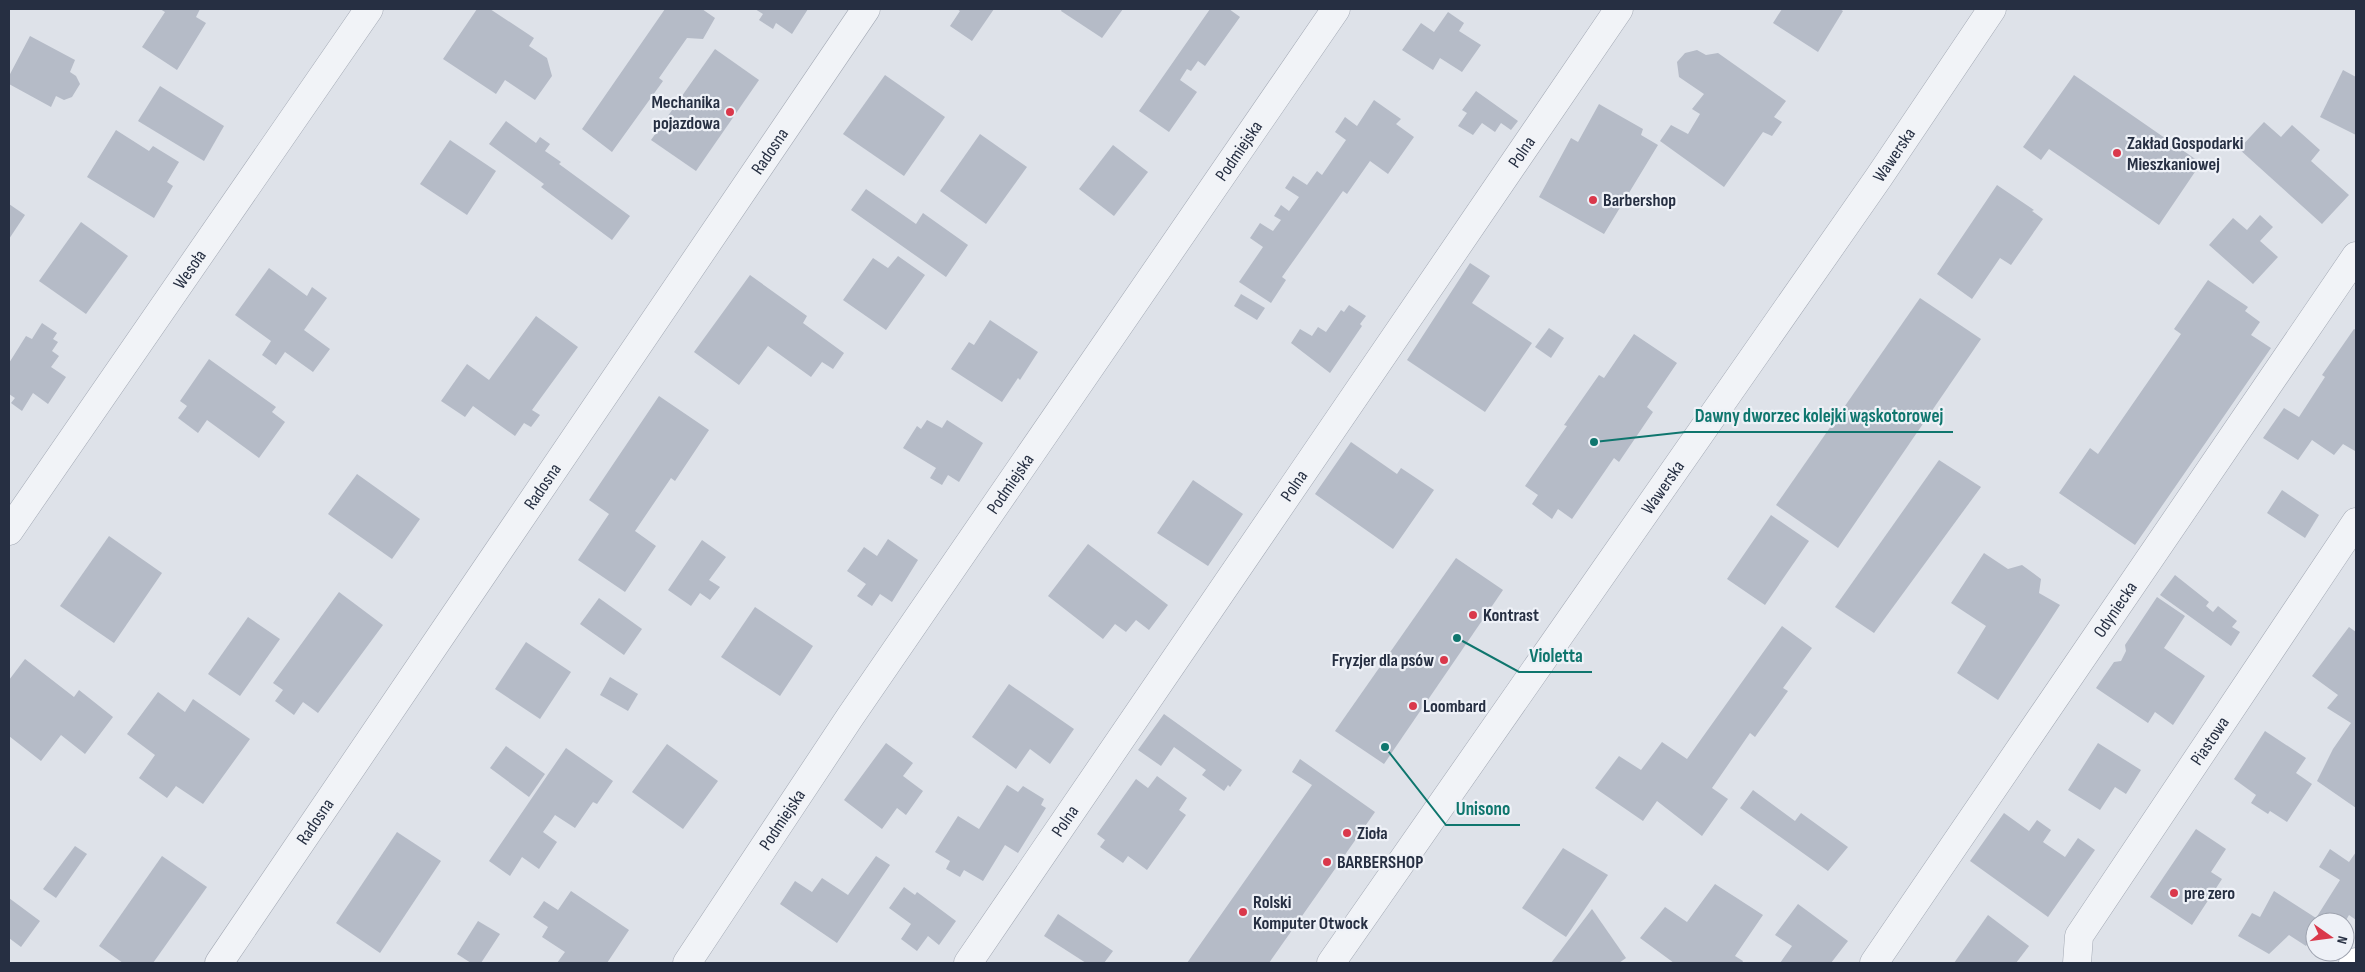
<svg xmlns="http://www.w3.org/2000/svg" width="2365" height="972" font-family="'Sofia Sans Condensed',sans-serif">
  <rect width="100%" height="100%" fill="#dee2e9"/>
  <g fill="#b5bbc7">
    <path d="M160,9H200L196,17L206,23L177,70L142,47L165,12Z"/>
    <path d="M477,9H490L534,38L529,46L547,58L552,76L535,100L505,80L496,94L443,59Z"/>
    <path d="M665,9H702L715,18L703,39L687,38L659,78L663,81L612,152L582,129Z"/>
    <path d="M755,9H808L792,34L776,23L773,29L759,20L763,14Z"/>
    <path d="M957,9H994L972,41L950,26L960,11Z"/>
    <path d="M1062,9H1123L1102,38L1061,11Z"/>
    <path d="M1210,9H1229L1240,17L1205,66L1198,61L1191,71L1187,69L1180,80L1197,92L1169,132L1139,111Z"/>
    <path d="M1782,9H1840L1843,11L1818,52L1773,23Z"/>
    <path d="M1448,12L1464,23L1459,31L1481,45L1462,72L1440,58L1433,70L1402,50L1421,23L1434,32Z"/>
    <path d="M30,36L75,60L70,72L76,76L80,84L72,97L64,100L56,96L51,107L9,84V76Z"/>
    <path d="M715,49L759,80L696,171L651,140Z"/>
    <path d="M1697,50L1706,55L1718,53L1786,101L1774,117L1782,122L1772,136L1763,132L1724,187L1660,141L1671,125L1688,134L1700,114L1692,109L1704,94L1679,77L1677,62L1685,53Z"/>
    <path d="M2343,70L2356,77V135L2320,117Z"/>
    <path d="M885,75L945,117L904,176L843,134Z"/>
    <path d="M2074,75L2201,163L2159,225L2049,149L2041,160L2023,147Z"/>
    <path d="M160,86L224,126L204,161L138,121Z"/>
    <path d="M1476,91L1518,121L1511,130L1501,123L1495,132L1482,123L1473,135L1458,126L1467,113L1462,110Z"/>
    <path d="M1374,100L1401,119L1396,124L1414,137L1388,174L1370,161L1347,194L1343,191L1282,277L1286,280L1271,303L1239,282L1263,247L1250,238L1260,223L1273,231L1281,220L1274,216L1281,205L1289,211L1299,197L1285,188L1293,176L1307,185L1317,171L1322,175L1346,140L1335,132L1345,117L1357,126Z"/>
    <path d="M1599,104L1643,129L1641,135L1658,145L1604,234L1539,197L1571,138L1578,142Z"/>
    <path d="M506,121L536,143L540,137L550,144L545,151L561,162L559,164L630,216L612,240L541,187L544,184L489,144Z"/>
    <path d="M2264,122L2281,137L2292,125L2320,150L2311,161L2349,195L2322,224L2239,149Z"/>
    <path d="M116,130L149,151L153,146L179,162L167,182L173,186L154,218L87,177Z"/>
    <path d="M980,134L1027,167L986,224L940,191Z"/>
    <path d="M450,140L496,171L467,215L420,184Z"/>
    <path d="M1113,145L1148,172L1114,216L1079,189Z"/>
    <path d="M1997,185L2034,210L2032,211L2043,219L2011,265L2000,258L1972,299L1937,274Z"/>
    <path d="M866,189L916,224L923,213L968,245L946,277L851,210Z"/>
    <path d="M9,204L25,215L9,239Z"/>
    <path d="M2260,215L2273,227L2260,241L2278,257L2253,284L2209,245L2233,218L2247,230Z"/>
    <path d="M81,222L128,256L86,314L39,281Z"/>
    <path d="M898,256L925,275L886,330L843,300L873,258L888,268Z"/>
    <path d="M1470,263L1490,276L1472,303L1532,343L1485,412L1407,360Z"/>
    <path d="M269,268L307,296L312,287L327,298L304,330L330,349L313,372L285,352L276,365L262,355L271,341L235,315Z"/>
    <path d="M750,275L807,316L803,323L844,353L833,369L822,362L811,377L768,346L739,385L694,352Z"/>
    <path d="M2208,280L2248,307L2245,311L2260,322L2251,335L2271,348L2135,545L2059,493L2090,448L2098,454L2181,334L2174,329Z"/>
    <path d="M1241,294L1265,308L1257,320L1234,306Z"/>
    <path d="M1920,298L1981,339L1838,548L1776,505Z"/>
    <path d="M1349,305L1366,316L1360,324L1362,326L1330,373L1291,343L1300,329L1312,336L1318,327L1326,332L1341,310L1344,312Z"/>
    <path d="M536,316L578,347L532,410L540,415L531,427L524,423L515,436L473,406L465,417L441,401L467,364L489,380Z"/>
    <path d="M990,320L1038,352L1020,380L1018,378L1002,402L951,369L969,342L974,345Z"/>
    <path d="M42,323L57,333L53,339L58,342L52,351L59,356L51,367L66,377L48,404L33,393L22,411L11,403L15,398L9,394V363L26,336L32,339Z"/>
    <path d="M1549,328L1564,338L1551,358L1535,347Z"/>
    <path d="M2354,329L2356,330V448L2355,451L2343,444L2334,455L2312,440L2298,460L2263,438L2284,408L2299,417L2325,377L2322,375Z"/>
    <path d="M1634,334L1677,363L1647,407L1653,412L1619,462L1614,458L1572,519L1558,509L1552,519L1532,504L1538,495L1525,486L1567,426L1564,425L1599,375L1604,378Z"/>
    <path d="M209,359L276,407L272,412L285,422L259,458L207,420L198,433L178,418L187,406L180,401Z"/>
    <path d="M659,396L709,430L675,481L671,478L635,531L656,546L625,592L578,560L609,514L589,500Z"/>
    <path d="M927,420L942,428L947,420L983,443L959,482L948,475L942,485L930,478L936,468L903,448L917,426L921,429Z"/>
    <path d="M1351,442L1397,474L1401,468L1434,490L1393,549L1315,494Z"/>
    <path d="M1939,460L1981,487L1874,633L1835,607Z"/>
    <path d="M357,474L420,519L392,559L328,514Z"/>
    <path d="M1193,480L1243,514L1208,566L1157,533Z"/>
    <path d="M2282,490L2319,515L2305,538L2267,513Z"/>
    <path d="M1771,515L1809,541L1765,605L1727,579Z"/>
    <path d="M109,536L162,573L114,643L60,606Z"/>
    <path d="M888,539L918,560L892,602L880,594L872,606L857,596L866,584L847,571L864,547L877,556Z"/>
    <path d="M702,540L726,557L709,580L720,587L710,600L700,593L691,606L668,590Z"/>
    <path d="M1088,544L1168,605L1149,630L1136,620L1126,632L1115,624L1103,639L1048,596Z"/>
    <path d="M1984,553L2008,569L2022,565L2041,579L2039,593L2060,605L1998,700L1957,673L1986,626L1951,603Z"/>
    <path d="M1456,558L1503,590L1384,764L1335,731Z"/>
    <path d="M2175,575L2209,602L2206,606L2213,612L2218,606L2237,621L2232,627L2240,632L2231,646L2160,595Z"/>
    <path d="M339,592L383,625L318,713L303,702L294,715L275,701L283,690L273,683Z"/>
    <path d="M2157,597L2185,616L2164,648L2205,676L2173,725L2155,712L2148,723L2096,688L2114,662L2121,661L2126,651L2125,645Z"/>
    <path d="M599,598L642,629L624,655L580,624Z"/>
    <path d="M755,607L813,646L780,696L721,657Z"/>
    <path d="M248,617L280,639L240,696L208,674Z"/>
    <path d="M1782,626L1812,648L1783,688L1788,691L1755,737L1750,733L1712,788L1728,799L1702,836L1657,801L1643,821L1595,788L1619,756L1641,770L1662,742L1687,759Z"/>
    <path d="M2349,627L2356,632V808L2317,781L2333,749L2351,723L2327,708L2338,695L2312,676Z"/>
    <path d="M526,642L571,672L540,719L495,689Z"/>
    <path d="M25,659L74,697L79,690L113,717L85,754L61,735L41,761L9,736V680Z"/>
    <path d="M610,677L638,694L628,711L600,695Z"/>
    <path d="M1009,684L1074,729L1050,764L1030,749L1016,769L972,737Z"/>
    <path d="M158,692L185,712L193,699L250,739L203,804L176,786L167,798L139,778L155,755L127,734Z"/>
    <path d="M1164,714L1242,770L1230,787L1228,785L1224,791L1202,775L1206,770L1174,747L1161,766L1138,750Z"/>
    <path d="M2265,731L2306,758L2296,773L2312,784L2287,822L2270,811L2268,814L2251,803L2256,795L2234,779Z"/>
    <path d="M886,743L913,763L903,776L923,791L906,815L897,808L882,829L844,800Z"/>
    <path d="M2098,743L2141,770L2126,794L2115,787L2100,810L2068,790Z"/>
    <path d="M667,744L718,781L683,829L632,792Z"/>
    <path d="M506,746L545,774L529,797L490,768Z"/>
    <path d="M566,748L613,781L597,804L593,802L575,828L555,815L543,832L557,842L539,869L522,857L510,876L489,861Z"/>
    <path d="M1300,759L1375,812L1269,963H1187L1312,785L1292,772Z"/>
    <path d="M1157,776L1187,798L1179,810L1186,815L1147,870L1128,856L1123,863L1100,847L1105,840L1097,834L1136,779L1148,788Z"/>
    <path d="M1007,785L1018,792L1023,786L1044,799L1041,805L1046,808L1018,853L1005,845L983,881L964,870L960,877L946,869L950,861L935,852L958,816L979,829Z"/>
    <path d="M1753,790L1795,821L1801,813L1848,847L1828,871L1740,808Z"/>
    <path d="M2004,813L2029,831L2037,820L2051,830L2043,842L2065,857L2078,838L2095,850L2048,917L1970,861Z"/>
    <path d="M2196,829L2226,849L2211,872L2222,879L2192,925L2150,897Z"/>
    <path d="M397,832L441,861L380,953L336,923Z"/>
    <path d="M75,846L87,854L56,898L43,889Z"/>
    <path d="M1563,848L1608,875L1566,937L1522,908Z"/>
    <path d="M2330,849L2349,862L2356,852V920L2349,915L2345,922H2315V931L2306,946L2289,935L2269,954L2238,936L2252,913L2260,917L2274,891L2316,918L2340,880L2319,867Z"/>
    <path d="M162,856L207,887L153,963H123L99,946Z"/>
    <path d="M876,856L890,865L837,943L780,904L795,881L812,892L822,878L848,895Z"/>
    <path d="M1715,884L1763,915L1735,956L1743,961L1742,963H1674L1640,938L1665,907L1687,922Z"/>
    <path d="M904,887L915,895L917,892L956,921L939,945L928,936L917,951L901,939L911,924L889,908Z"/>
    <path d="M571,891L629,930L607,963H557L565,952L542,937L548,927L533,917L544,901L558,910Z"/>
    <path d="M9,898L40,921L21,947L9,938Z"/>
    <path d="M1798,904L1848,941L1831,963H1780L1792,946L1775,935Z"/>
    <path d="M1592,909L1626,958L1619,963H1551Z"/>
    <path d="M1058,914L1113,951L1104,963H1086L1044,936Z"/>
    <path d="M1988,915L2029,946L2016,963H1954Z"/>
    <path d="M478,921L500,934L481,963H471L457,954Z"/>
  </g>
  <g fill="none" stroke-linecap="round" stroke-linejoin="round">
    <g stroke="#a3a9b4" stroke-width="29">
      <g id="minor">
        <path id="s1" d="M9,531L369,9"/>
        <path id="s2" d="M219,963L866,9"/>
        <path id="s3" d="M687,963L850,717L1336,9"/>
        <path id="s4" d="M968,963L1619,9"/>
        <path id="s5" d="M1331,963L1879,177L1992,9"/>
        <path id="s6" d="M1874,963L2356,256"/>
        <path id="s7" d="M2077,963L2079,936L2356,522"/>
      </g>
    </g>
    <g stroke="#9da6b6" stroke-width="29">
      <path id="major" d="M2353,963L2356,962"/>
    </g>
    <use href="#minor" stroke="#f1f3f7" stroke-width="28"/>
    <use href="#major" stroke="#fff" stroke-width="28"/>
  </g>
  <g fill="#da384b" stroke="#eef1f7" stroke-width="2">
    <circle cx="730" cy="112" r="5"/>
    <circle cx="2117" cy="153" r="5"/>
    <circle cx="1593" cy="200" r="5"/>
    <circle cx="1473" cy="615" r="5"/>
    <circle cx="1444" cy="660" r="5"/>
    <circle cx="1413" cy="706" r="5"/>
    <circle cx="1347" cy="833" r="5"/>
    <circle cx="1327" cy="862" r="5"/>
    <circle cx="2174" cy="893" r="5"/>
    <circle cx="1243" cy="912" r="5"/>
  </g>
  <g text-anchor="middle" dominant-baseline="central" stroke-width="4.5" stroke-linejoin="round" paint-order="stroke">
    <g font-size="18" font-weight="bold" fill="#262f42" stroke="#eef1f7" text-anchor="start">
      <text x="720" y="102" text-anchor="end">Mechanika<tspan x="720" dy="21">pojazdowa</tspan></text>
      <text x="2127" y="143">Zakład Gospodarki<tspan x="2127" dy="21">Mieszkaniowej</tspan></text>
      <text x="1603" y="200">Barbershop</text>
      <text x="1483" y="615">Kontrast</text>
      <text x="1434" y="660" text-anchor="end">Fryzjer dla psów</text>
      <text x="1423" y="706">Loombard</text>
      <text x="1357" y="833">Zioła</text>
      <text x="1337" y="862">BARBERSHOP</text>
      <text x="2184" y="893">pre zero</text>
      <text x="1253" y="902">Rolski<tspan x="1253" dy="21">Komputer Otwock</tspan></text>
    </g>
    <g font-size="18" fill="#262f42" stroke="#eef1f7">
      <text stroke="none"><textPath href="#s2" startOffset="981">Radosna</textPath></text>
      <text stroke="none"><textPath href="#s3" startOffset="982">Podmiejska</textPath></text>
      <text stroke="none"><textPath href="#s4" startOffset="982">Polna</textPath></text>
      <text stroke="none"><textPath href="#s5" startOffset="985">Wawerska</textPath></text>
      <text stroke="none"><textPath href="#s1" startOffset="318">Wesoła</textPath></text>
      <text stroke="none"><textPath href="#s3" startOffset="578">Podmiejska</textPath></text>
      <text stroke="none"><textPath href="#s2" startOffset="576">Radosna</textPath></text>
      <text stroke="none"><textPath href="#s4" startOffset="578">Polna</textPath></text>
      <text stroke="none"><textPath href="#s5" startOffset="580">Wawerska</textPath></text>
      <text stroke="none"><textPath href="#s6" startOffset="428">Odyniecka</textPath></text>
      <text stroke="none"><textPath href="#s7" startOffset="262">Piastowa</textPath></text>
      <text stroke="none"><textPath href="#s3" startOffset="172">Podmiejska</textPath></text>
      <text stroke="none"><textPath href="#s2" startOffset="171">Radosna</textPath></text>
      <text stroke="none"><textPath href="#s4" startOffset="172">Polna</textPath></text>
    </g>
  </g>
  <path fill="none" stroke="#0f766e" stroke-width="2" d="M1594 442L1685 432H1953M1457 638L1519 672H1592M1385 747L1446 825H1520"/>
  <g fill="#0f766e" stroke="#eef1f7" stroke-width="2">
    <circle cx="1594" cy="442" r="5"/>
    <circle cx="1457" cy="638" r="5"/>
    <circle cx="1385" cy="747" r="5"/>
  </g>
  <g font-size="19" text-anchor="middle" font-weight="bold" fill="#0f766e" stroke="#eef1f7" stroke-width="4.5" stroke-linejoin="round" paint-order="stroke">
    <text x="1819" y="422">Dawny dworzec kolejki wąskotorowej</text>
    <text x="1556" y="662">Violetta</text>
    <text x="1483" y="815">Unisono</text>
  </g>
  <rect width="2365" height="972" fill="none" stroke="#262f42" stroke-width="20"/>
  <g transform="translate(2330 937) rotate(104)"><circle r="24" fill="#eef1f7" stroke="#9ea3af"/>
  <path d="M0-4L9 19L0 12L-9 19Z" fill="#da384b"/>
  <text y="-8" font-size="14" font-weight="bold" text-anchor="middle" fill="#262f42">N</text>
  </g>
</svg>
